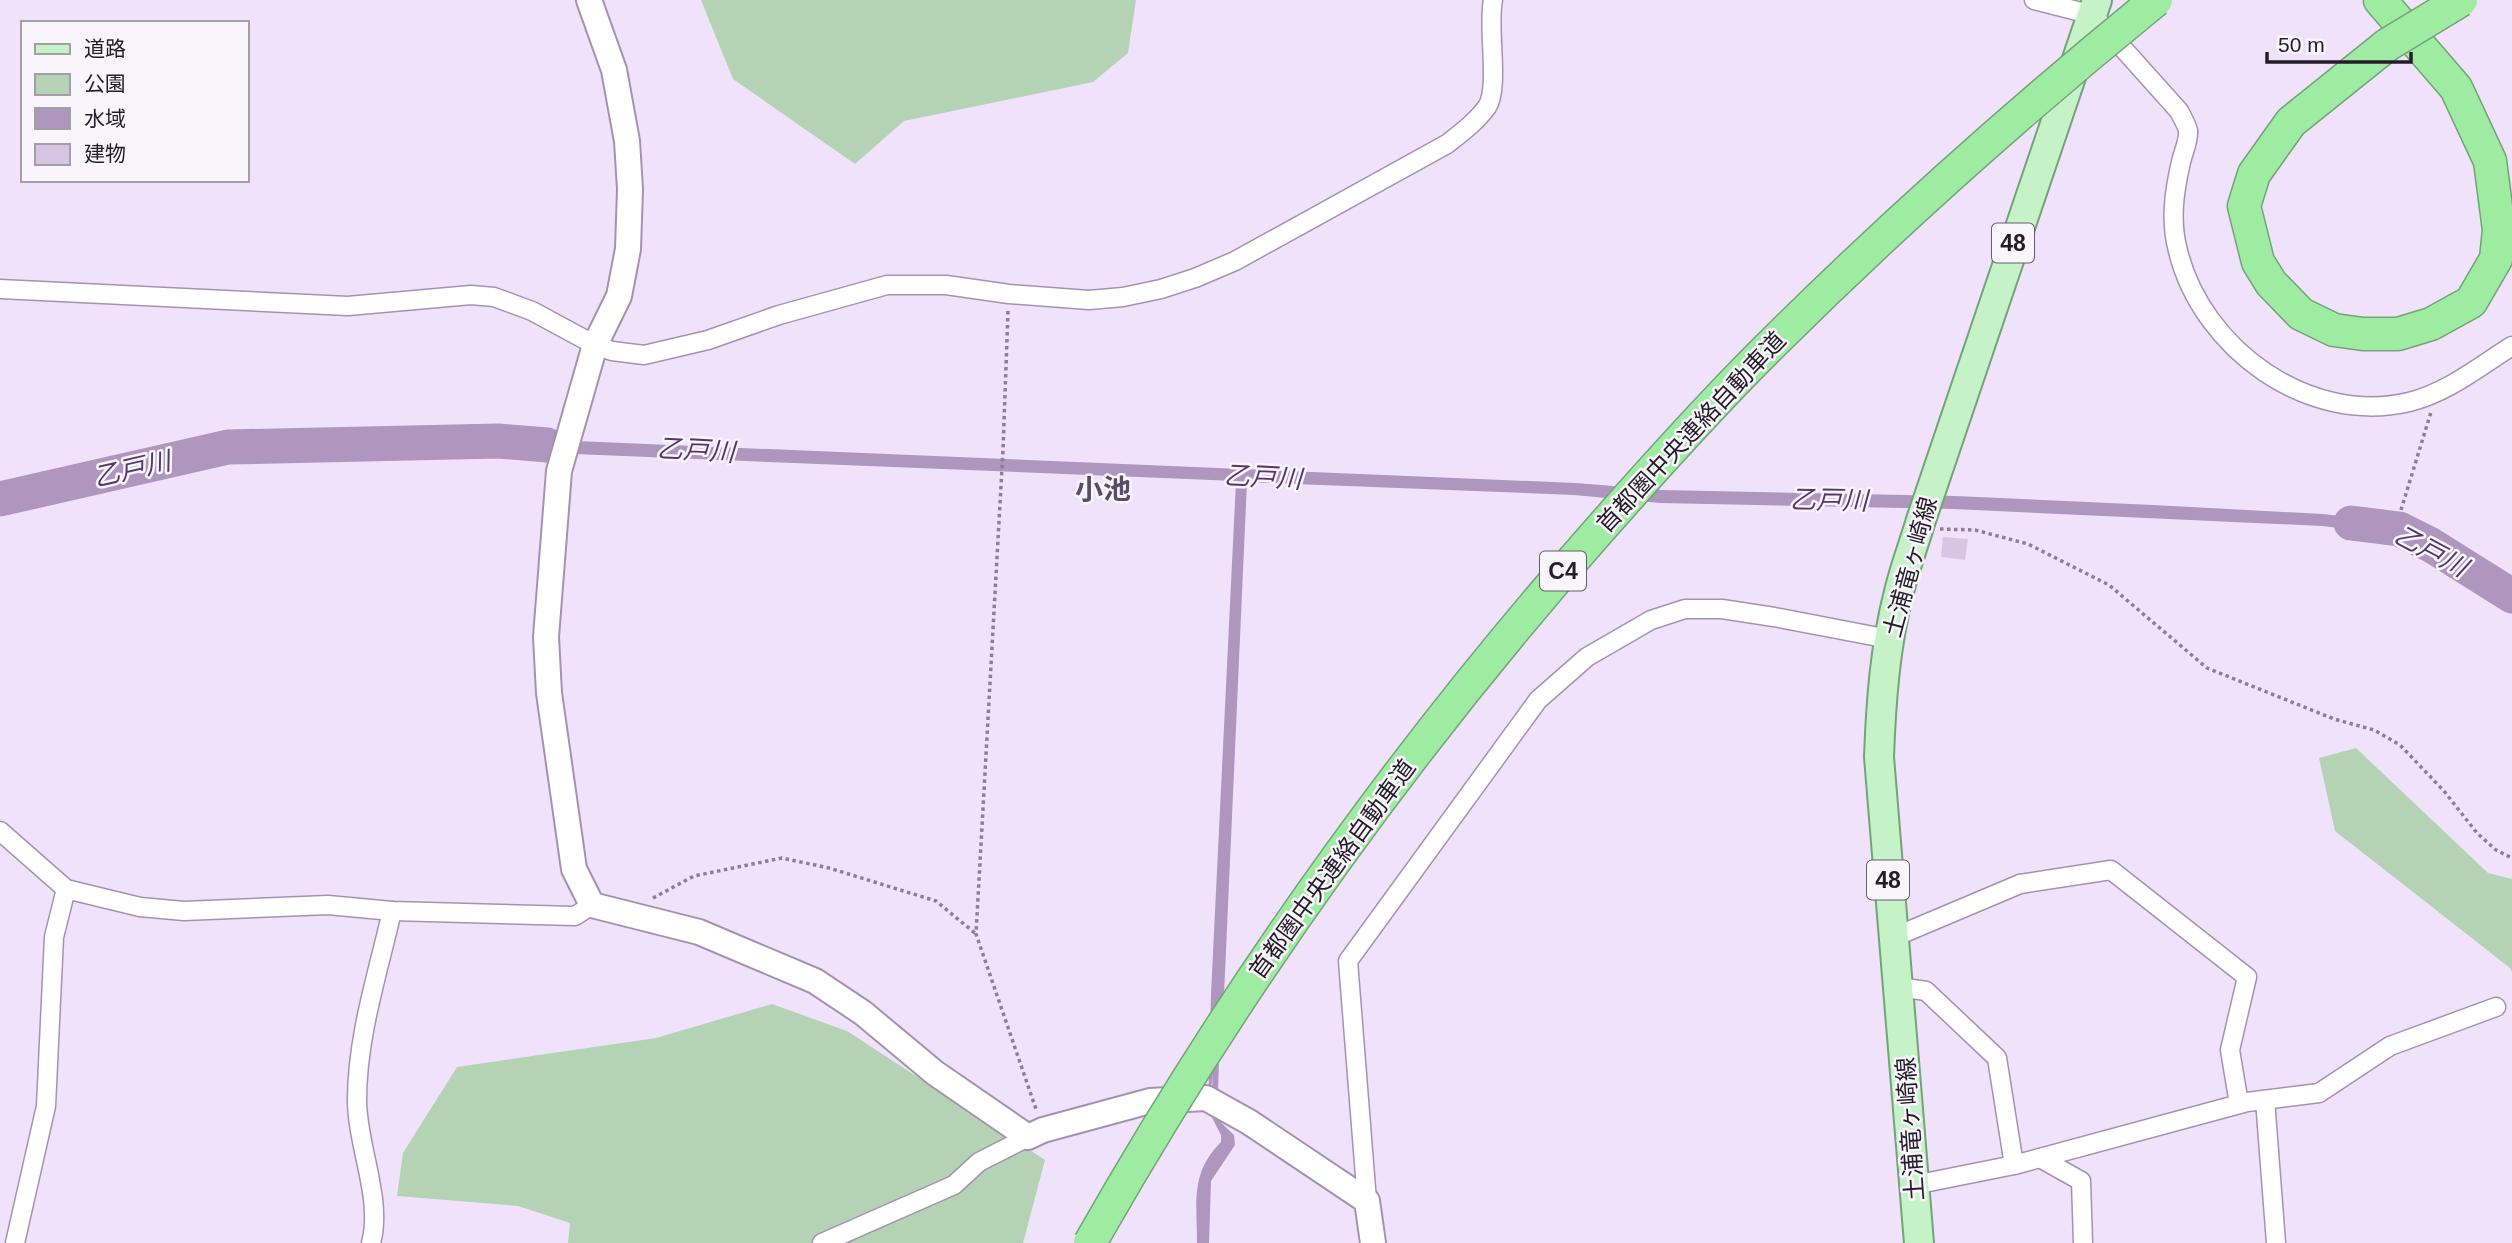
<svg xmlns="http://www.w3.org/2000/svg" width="2512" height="1243" font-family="Arial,'Noto Sans JP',sans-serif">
  <rect width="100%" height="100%" fill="#f1e2fc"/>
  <g fill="#b4d3b5">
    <path d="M701,0H1136L1128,53L1093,82L904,121L855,164L733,79Z"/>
    <path d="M2356,748L2488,873L2512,879V972L2510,968L2335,831L2319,758Z"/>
    <path d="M772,1004L847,1031L1045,1160L1023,1243H568L570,1223L518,1206L397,1196L403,1153L457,1067L656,1038Z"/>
  </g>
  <path fill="#ae96be" d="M499,434L576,441L1576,483L1662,490L1955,496L2153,505L2323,514L2402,523L2396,535L2322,526L1953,509L1660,503L1574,495L1247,482L1224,995L1208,1110L1234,1135L1235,1145L1211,1181L1209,1243H1197C1197,1202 1190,1173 1221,1142V1135L1208,1110L1211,994L1236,481L575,454L498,447Z"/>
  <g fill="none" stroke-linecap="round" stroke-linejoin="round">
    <path stroke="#ae96be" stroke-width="6" d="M1215,1094L1216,1059"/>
    <g stroke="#ae96be" stroke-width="35">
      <path d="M0,499L228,447L498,441L547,445"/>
      <path d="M2351,523L2399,529L2431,545L2512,596"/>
    </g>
  </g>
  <path fill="#d7c5e4" d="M1943,537L1968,539L1965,560L1941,557Z"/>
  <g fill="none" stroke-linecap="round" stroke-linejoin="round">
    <g stroke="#a493b0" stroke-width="21">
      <g id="street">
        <path d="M2034,0L2093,15L2179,111C2182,117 2187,125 2188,131C2189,140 2183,153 2181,162C2174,192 2170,221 2178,251C2202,349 2309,426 2409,402C2447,393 2480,366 2512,346"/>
        <path d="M0,289L348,306L471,295L494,297L532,311L595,345L612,351L644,355L708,340L779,315L887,285H946L1009,294L1089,300L1123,297L1161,289L1195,278L1235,261L1447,144C1461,133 1476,122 1487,107C1500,87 1487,27 1493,0"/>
        <path d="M0,831L66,889L140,907L184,911L328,905L392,911L575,916L592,905"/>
        <path d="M1892,938L2020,884L2111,870L2247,977L2230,1050L2239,1104"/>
        <path d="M1899,987L1926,991L1997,1058L2014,1165"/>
        <path d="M2265,1100L2276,1243"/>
        <path d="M2040,1158L2081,1181L2083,1243"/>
        <path d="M1914,1185L2014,1165L2247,1102L2319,1093L2390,1046L2496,1007"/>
        <path d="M1367,1201L1348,961L1538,700L1587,657L1651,620L1685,609H1722L1774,617L1889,639"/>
        <path d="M15,1243L46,1106L54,937L66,889"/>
        <path d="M371,1243C383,1199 357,1146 357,1100C357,1036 378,973 392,911"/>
        <path d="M822,1243L954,1185L979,1162L1028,1137"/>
      </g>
    </g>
    <g stroke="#a493b0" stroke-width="28">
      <path id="secondary" d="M589,0L614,70L627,141L630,189L628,249L619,296L595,345L559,471L546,637L549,693L574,869L592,905L699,932L815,981L863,1013L935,1073L1028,1137L1043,1130L1150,1101L1206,1098L1249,1122L1367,1201L1373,1243"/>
    </g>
    <g stroke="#73a378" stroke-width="32">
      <path id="primary" d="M1919,1243L1879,757C1881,702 1885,646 1899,592C1905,567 1914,544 1921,520L2097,0"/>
    </g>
    <g stroke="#73a378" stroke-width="35">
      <path id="highway" d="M2380,0L2456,88L2490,161L2499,230L2496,259L2471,302L2431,324L2398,334H2363L2334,330L2301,314L2271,283L2258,262L2244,206L2254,174L2291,122L2387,45"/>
    </g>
    <g stroke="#8b8093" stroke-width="3.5" stroke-dasharray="3.5 3.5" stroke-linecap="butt">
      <path d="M1008,311L1003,450L976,934L1037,1112"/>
      <path d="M2401,510L2431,412"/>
      <path d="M1940,529L1975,530L2028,544L2109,585L2207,668L2334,719L2374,730L2400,745L2444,791L2477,833L2496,850L2512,858"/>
      <path d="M653,898L694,876L782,858L829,868L936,901L976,934"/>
    </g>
    <use href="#street" stroke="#fff" stroke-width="18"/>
    <use href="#secondary" stroke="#fff" stroke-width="24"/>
    <use href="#primary" stroke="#c5f3c7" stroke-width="28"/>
    <use href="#highway" stroke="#9eeba2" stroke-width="32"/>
    <g stroke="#73a378" stroke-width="35" stroke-linecap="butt">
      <g id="highway-bridge">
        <path d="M2387,45L2461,0"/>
        <path d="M1090,1243C1233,991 1402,754 1594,536C1652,470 1711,404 1774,342C1895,222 2023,108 2156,0"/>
      </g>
    </g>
    <use href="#highway-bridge" stroke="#9eeba2" stroke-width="32"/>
  </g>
  <g text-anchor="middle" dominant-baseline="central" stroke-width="5" stroke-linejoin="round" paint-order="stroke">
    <g fill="#f8f5fb" stroke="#645e68" stroke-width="2">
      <rect x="1992" y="223.5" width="42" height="39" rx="5"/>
      <rect x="1540" y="551.5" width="46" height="39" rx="5"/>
      <rect x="1867" y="860.5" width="42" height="39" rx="5"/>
    </g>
    <g font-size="23" font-weight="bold" fill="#241d29">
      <text x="2013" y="243">48</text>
      <text x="1563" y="571">C4</text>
      <text x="1888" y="880">48</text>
    </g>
    <g font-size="24" fill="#241d29" stroke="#f8f5fb">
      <text transform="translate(1691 432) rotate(-47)">首都圏中央連絡自動車道</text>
      <text transform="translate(1910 567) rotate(-75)">土浦竜ヶ崎線</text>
      <text transform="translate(1332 869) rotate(-54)">首都圏中央連絡自動車道</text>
      <text transform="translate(1910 1129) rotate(-94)">土浦竜ヶ崎線</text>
    </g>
    <g font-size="26" font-style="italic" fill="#57376b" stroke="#f8f5fb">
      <text transform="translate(696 450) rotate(3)">乙戸川</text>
      <text transform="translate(132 469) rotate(-13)">乙戸川</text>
      <text transform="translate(1263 477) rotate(3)">乙戸川</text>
      <text transform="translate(1829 500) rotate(1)">乙戸川</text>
      <text transform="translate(2431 551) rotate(28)">乙戸川</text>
    </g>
    <g font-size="28" font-weight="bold" fill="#5b4c66" stroke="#f8f5fb">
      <text x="1103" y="489">小池</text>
    </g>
  </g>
  <rect x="21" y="21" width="228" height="161" fill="#f8f5fb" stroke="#a39fa7" stroke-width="2"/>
  <rect x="35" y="44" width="35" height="10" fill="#c5f3c7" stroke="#a39fa7" stroke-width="2"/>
  <text x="84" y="56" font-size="21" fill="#241d29">道路</text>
  <rect x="35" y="74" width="35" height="21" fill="#b4d3b5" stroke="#a39fa7" stroke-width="2"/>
  <text x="84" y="91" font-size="21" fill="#241d29">公園</text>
  <rect x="35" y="108" width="35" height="21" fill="#ae96be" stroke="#a39fa7" stroke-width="2"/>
  <text x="84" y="126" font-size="21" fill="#241d29">水域</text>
  <rect x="35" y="144" width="35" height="21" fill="#d7c5e4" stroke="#a39fa7" stroke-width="2"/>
  <text x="84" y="161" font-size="21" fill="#241d29">建物</text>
  <path d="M2267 52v10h144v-10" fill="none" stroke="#241d29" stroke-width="3.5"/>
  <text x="2278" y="52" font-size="21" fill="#241d29" stroke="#f8f5fb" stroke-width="5" paint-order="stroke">50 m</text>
</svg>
